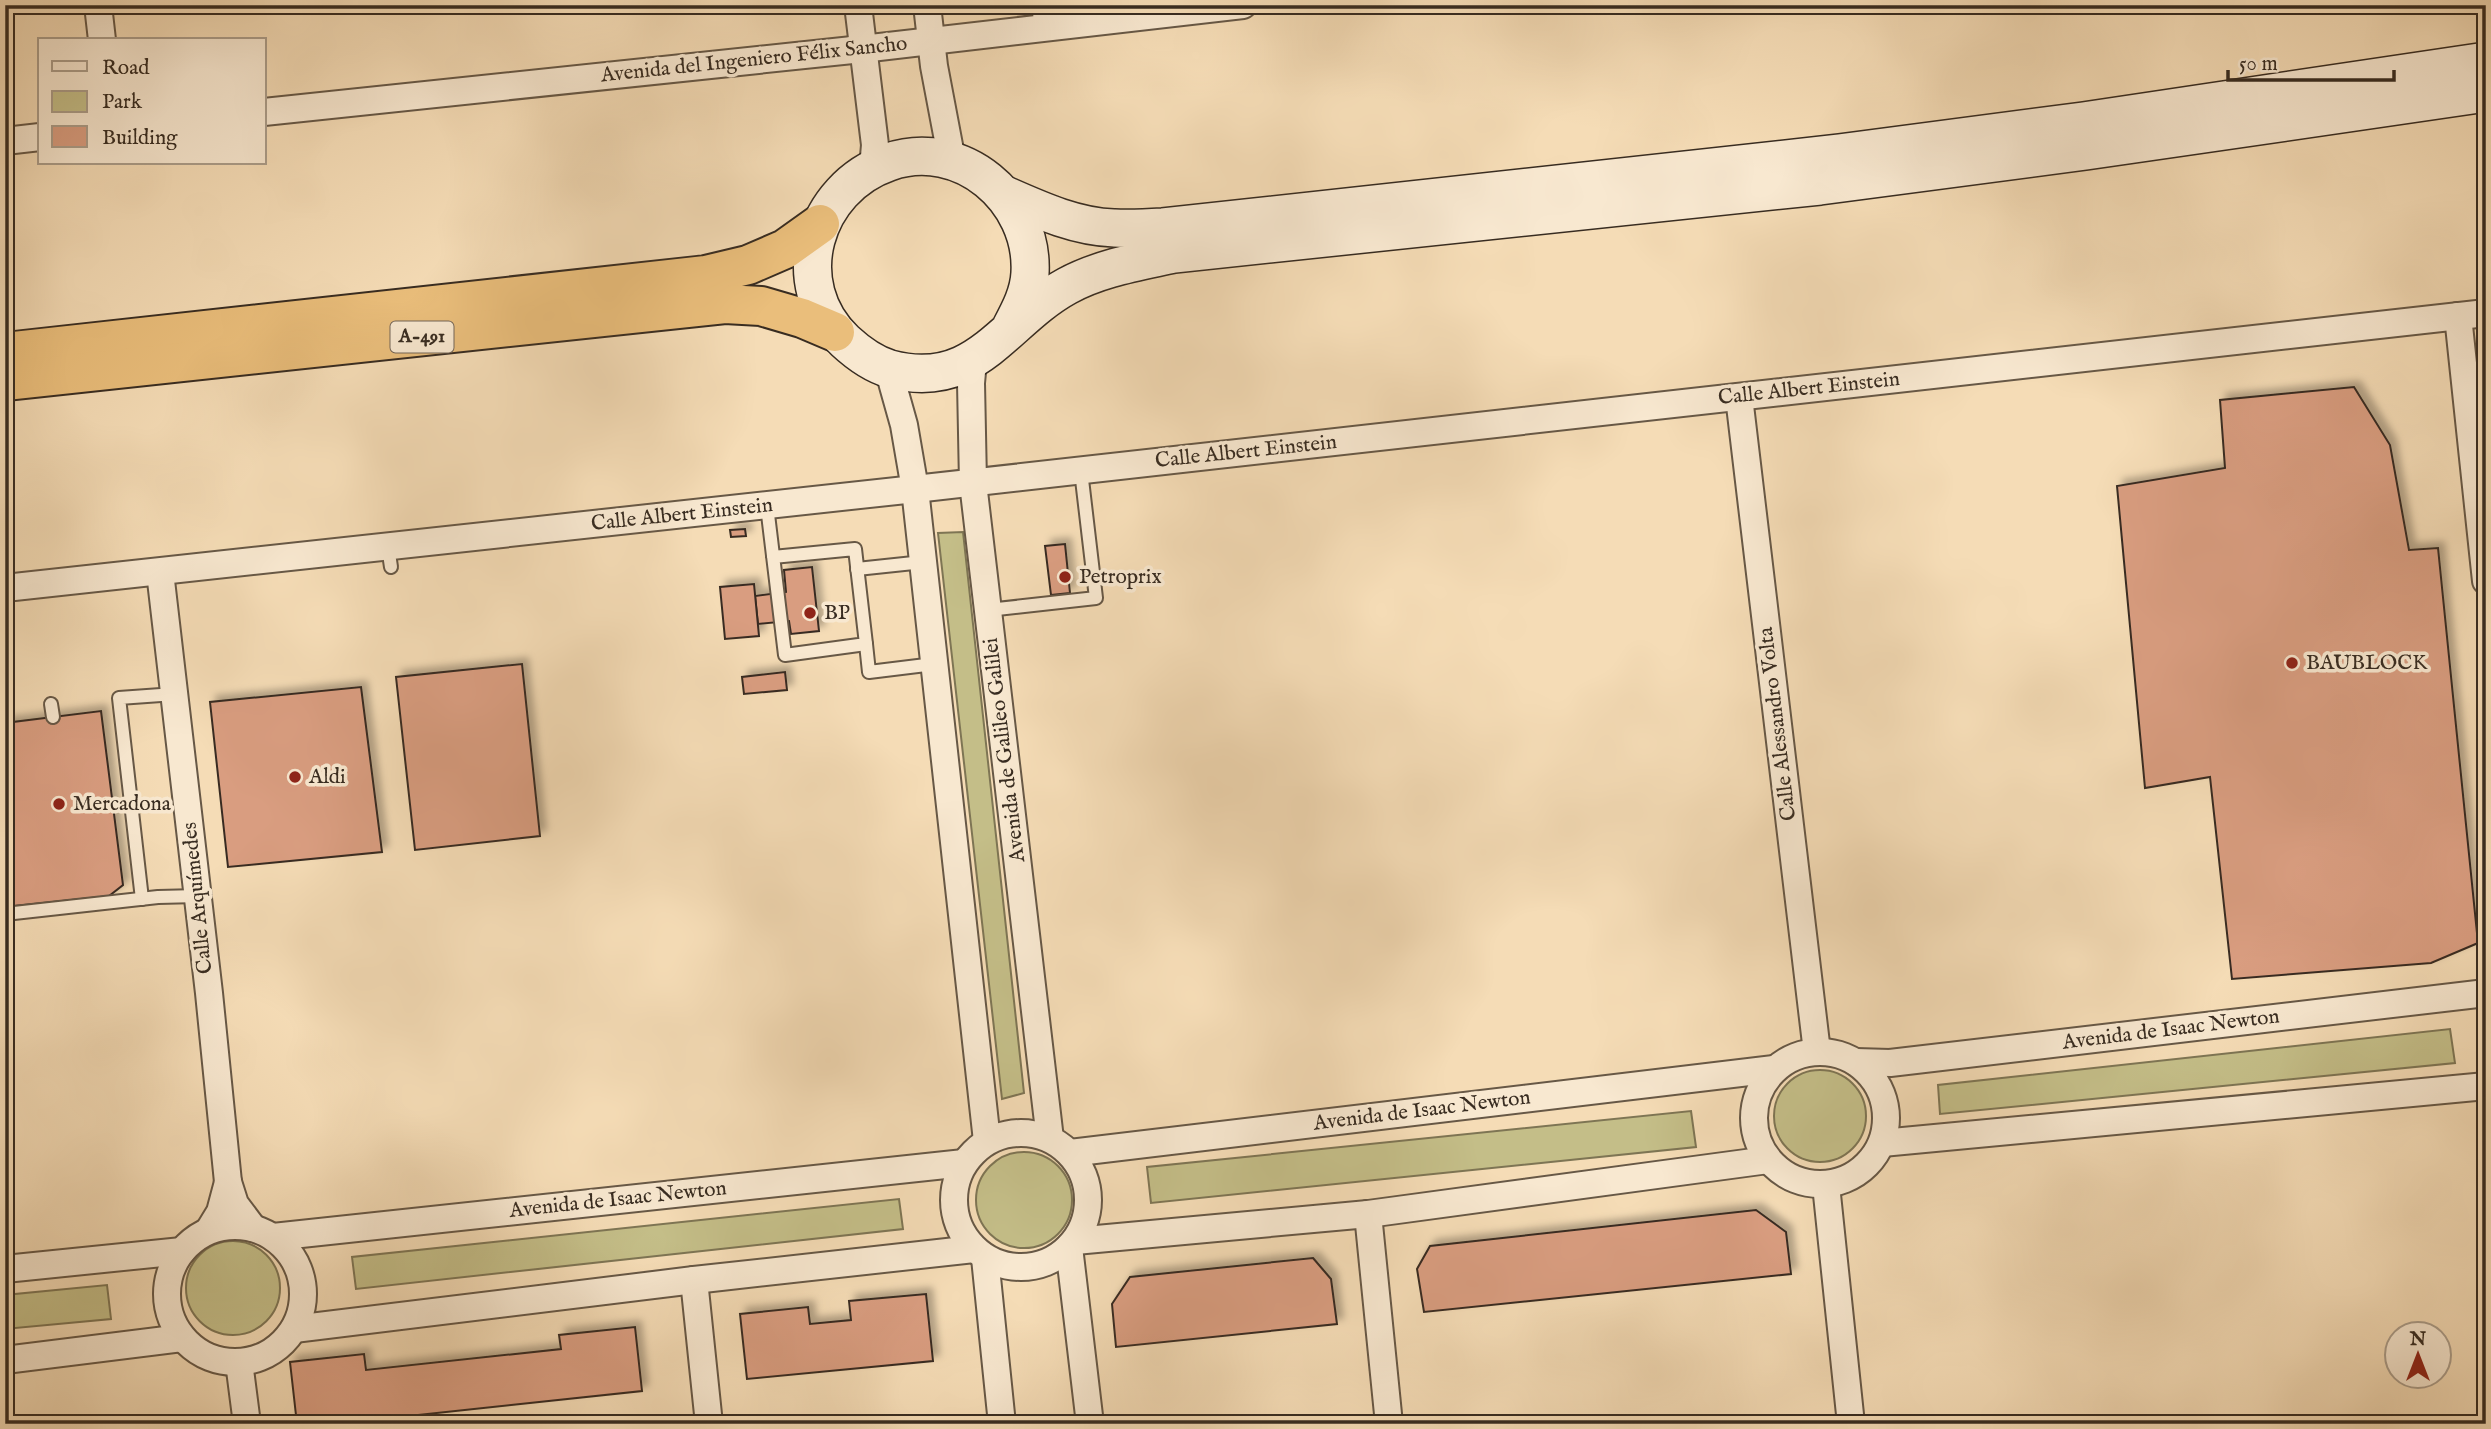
<svg xmlns="http://www.w3.org/2000/svg" width="2491" height="1429" font-family="'IM FELL English',serif">
  <defs>
    <filter id="shadow"><feDropShadow dx="6" dy="-6" stdDeviation="3.5" flood-color="#0004"/></filter>
  </defs>
  <rect width="100%" height="100%" fill="#f5dcb6"/>
  <filter id="stains"><feTurbulence type="fractalNoise" baseFrequency=".00286" numOctaves="4"/><feColorMatrix values="0 0 0 0 .2 0 0 0 0 .09 0 0 0 0 .02 0 0 0 .5 -.17"/></filter>
  <radialGradient id="worn" r=".72"><stop offset=".6" stop-color="#630" stop-opacity="0"/><stop offset="1" stop-color="#630" stop-opacity=".3"/></radialGradient>
  <g fill="#c4be88" stroke="#7e7554" stroke-width="2">
    <path d="M963,532L1024,1093L1002,1099L938,533Z"/>
    <path d="M2450,1029L2455,1063L1940,1114L1938,1085Z"/>
    <circle cx="1820" cy="1116" r="46"/>
    <path d="M1691,1111L1696,1147L1151,1203L1147,1167Z"/>
    <circle cx="1024" cy="1200" r="48"/>
    <path d="M899,1199L903,1229L356,1289L352,1257Z"/>
    <circle cx="233" cy="1288" r="47"/>
    <path d="M107,1285L111,1319L5,1329V1295Z"/>
  </g>
  <g fill="#d99d80" stroke="#382c21" stroke-width="2" filter="url(#shadow)">
    <path d="M2354,387L2390,445L2409,550L2438,548L2478,943L2431,963L2232,979L2210,777L2145,788L2117,486L2225,468L2220,400Z"/>
    <path d="M745,529L746,536L731,537L730,530Z"/>
    <path d="M1065,544L1070,593L1051,595L1045,546Z"/>
    <path d="M812,567L819,631L791,634L789,621L758,624L755,596L786,592L784,570Z"/>
    <path d="M754,584L759,636L725,639L720,587Z"/>
    <path d="M522,664L540,836L415,850L396,677Z"/>
    <path d="M785,672L787,690L744,694L742,677Z"/>
    <path d="M361,687L382,852L228,867L210,702Z"/>
    <path d="M101,711L123,885L109,896L5,907V723Z"/>
    <path d="M1756,1210L1786,1232L1791,1274L1424,1312L1417,1269L1430,1246Z"/>
    <path d="M1313,1258L1331,1279L1337,1324L1116,1347L1112,1304L1130,1277Z"/>
    <path d="M926,1294L933,1361L747,1379L740,1314L808,1307L810,1324L851,1320L849,1301Z"/>
    <path d="M635,1327L642,1391L334,1424H297L290,1362L364,1354L366,1370L561,1349L559,1335Z"/>
  </g>
  <g fill="none" stroke-linecap="round" stroke-linejoin="round">
    <g stroke="#675846" stroke-width="16">
      <g id="lane">
        <path d="M1038,5L1041,28"/>
        <path d="M767,506L785,655L866,644L855,549L773,557"/>
        <path d="M388,547L391,567"/>
        <path d="M857,569L923,562"/>
        <path d="M988,610L1096,598L1081,471"/>
        <path d="M866,644L869,672L934,664"/>
        <path d="M51,704L53,717"/>
        <path d="M142,899L119,698L175,694"/>
        <path d="M5,914L158,897L198,896"/>
      </g>
    </g>
    <g stroke="#675846" stroke-width="30">
      <g id="street">
        <path d="M98,5L102,40"/>
        <path d="M858,5L875,145L873,168"/>
        <path d="M927,5L934,66L952,161"/>
        <path d="M264,112L862,49L1243,5"/>
        <path d="M5,141L40,137"/>
        <path d="M2458,316L2486,581"/>
        <path d="M973,361L971,383L973,483L1050,1139"/>
        <path d="M888,368L904,425L915,489L987,1141"/>
        <path d="M1739,397L1817,1052"/>
        <path d="M160,572L209,993L228,1182"/>
        <path d="M5,588L915,489L2486,313"/>
        <circle cx="1820" cy="1118" r="66"/>
        <path d="M1856,1062L1890,1063L2486,993"/>
        <circle cx="1021" cy="1200" r="67"/>
        <path d="M1882,1143L2486,1086"/>
        <path d="M1070,1153L1774,1069"/>
        <path d="M1826,1185L1851,1424"/>
        <path d="M1368,1214L1389,1424"/>
        <circle cx="235" cy="1294" r="68"/>
        <path d="M209,1230L220,1212L228,1182L235,1204L253,1228"/>
        <path d="M273,1237L964,1163"/>
        <path d="M1075,1241L1368,1214L1768,1160"/>
        <path d="M1069,1247L1090,1424"/>
        <path d="M985,1258L1002,1424"/>
        <path d="M5,1269L182,1251"/>
        <path d="M694,1280L709,1424"/>
        <path d="M294,1329L694,1280L974,1249"/>
        <path d="M5,1360L182,1338"/>
        <path d="M239,1362L247,1424"/>
      </g>
    </g>
    <g stroke="#382c21" stroke-width="40">
      <g id="secondary">
        <path d="M1005,195C1039,210 1076,227 1114,228C1130,229 1147,228 1163,227L1840,153L2083,121L2486,61"/>
        <path d="M1011,327C1020,310 1029,293 1030,273C1034,199 961,137 889,162C813,188 785,284 845,341C858,353 873,364 890,369C977,392 1003,321 1067,286C1100,268 1138,262 1174,254L1820,186L2086,151L2486,93"/>
      </g>
    </g>
    <g stroke="#382c21" stroke-width="42">
      <g id="highway">
        <path d="M5,352L706,275L748,265L785,249L820,224"/>
        <path d="M5,381L725,304L761,306L802,318L835,332"/>
      </g>
    </g>
    <use href="#lane" stroke="#f8e8d0" stroke-width="12"/>
    <use href="#street" stroke="#f8e8d0" stroke-width="26"/>
    <use href="#secondary" stroke="#f8e8d0" stroke-width="37"/>
    <use href="#highway" stroke="#eabe7b" stroke-width="38"/>
  </g>
  <g fill="#8f2418" stroke="#f8e8d0" stroke-width="2.5">
    <circle cx="1065" cy="577" r="7"/>
    <circle cx="810" cy="613" r="7"/>
    <circle cx="2292" cy="663" r="7"/>
    <circle cx="295" cy="777" r="7"/>
    <circle cx="59" cy="804" r="7"/>
  </g>
  <g text-anchor="middle" dominant-baseline="central" stroke-width="7" stroke-linejoin="round" paint-order="stroke">
    <rect fill="#f8e8d0" stroke="#726456" stroke-width="2" x="390.5" y="321.5" width="63" height="31" rx="5"/>
    <g font-size="19" font-weight="bold" fill="#382c21">
      <text x="422" y="337">A-491</text>
    </g>
    <g font-size="21" fill="#382c21" stroke="#f8e8d0">
      <text transform="translate(754 60) rotate(-6)">Avenida del Ingeniero Félix Sancho</text>
      <text transform="translate(1809 389) rotate(-6)">Calle Albert Einstein</text>
      <text transform="translate(1246 452) rotate(-6)">Calle Albert Einstein</text>
      <text transform="translate(682 515) rotate(-6)">Calle Albert Einstein</text>
      <text transform="translate(1778 724) rotate(-97)">Calle Alessandro Volta</text>
      <text transform="translate(1005 750) rotate(-97)">Avenida de Galileo Galilei</text>
      <text transform="translate(198 898) rotate(-96)">Calle Arquímedes</text>
      <text transform="translate(2171 1030) rotate(-7)">Avenida de Isaac Newton</text>
      <text transform="translate(1422 1111) rotate(-7)">Avenida de Isaac Newton</text>
      <text transform="translate(618 1200) rotate(-6)">Avenida de Isaac Newton</text>
    </g>
    <g font-size="21" fill="#382c21" stroke="#f8e8d0" text-anchor="start">
      <text x="1079" y="577">Petroprix</text>
      <text x="824" y="613">BP</text>
      <text x="2306" y="663">BAUBLOCK</text>
      <text x="309" y="777">Aldi</text>
      <text x="73" y="804">Mercadona</text>
    </g>
  </g>
  <rect width="2491" height="1429" fill="none" stroke="#f5dcb6" stroke-width="28"/>
  <rect x="7" y="7" width="2477" height="1415" fill="none" stroke="#382c21" stroke-width="3.5"/>
  <rect x="14" y="14" width="2463" height="1401" fill="none" stroke="#382c21" stroke-width="2"/>
  <rect x="38" y="38" width="228" height="126" fill="#f8e8d0" stroke="#ab9d8a" stroke-width="2"/>
  <rect x="52" y="61" width="35" height="10" fill="#f8e8d0" stroke="#ab9d8a" stroke-width="2"/>
  <text x="102" y="74" font-size="21" fill="#382c21">Road</text>
  <rect x="52" y="91" width="35" height="21" fill="#c4be88" stroke="#ab9d8a" stroke-width="2"/>
  <text x="102" y="108" font-size="21" fill="#382c21">Park</text>
  <rect x="52" y="126" width="35" height="21" fill="#d99d80" stroke="#ab9d8a" stroke-width="2"/>
  <text x="102" y="144" font-size="21" fill="#382c21">Building</text>
  <g transform="translate(2418 1355)"><circle r="33" fill="#f8e8d0" stroke="#ab9d8a" stroke-width="2"/>
  <path d="M0-5L12 26L0 18L-12 26Z" fill="#8f2418"/>
  <text y="-10" font-size="19" font-weight="bold" text-anchor="middle" fill="#382c21">N</text>
  </g>
  <path d="M2228 70v10h166v-10" fill="none" stroke="#382c21" stroke-width="3.5"/>
  <text x="2239" y="70" font-size="21" fill="#382c21" stroke="#f8e8d0" stroke-width="5" paint-order="stroke">50 m</text>
  <rect width="100%" height="100%" filter="url(#stains)"/>
  <rect width="100%" height="100%" fill="url(#worn)"/>
</svg>
